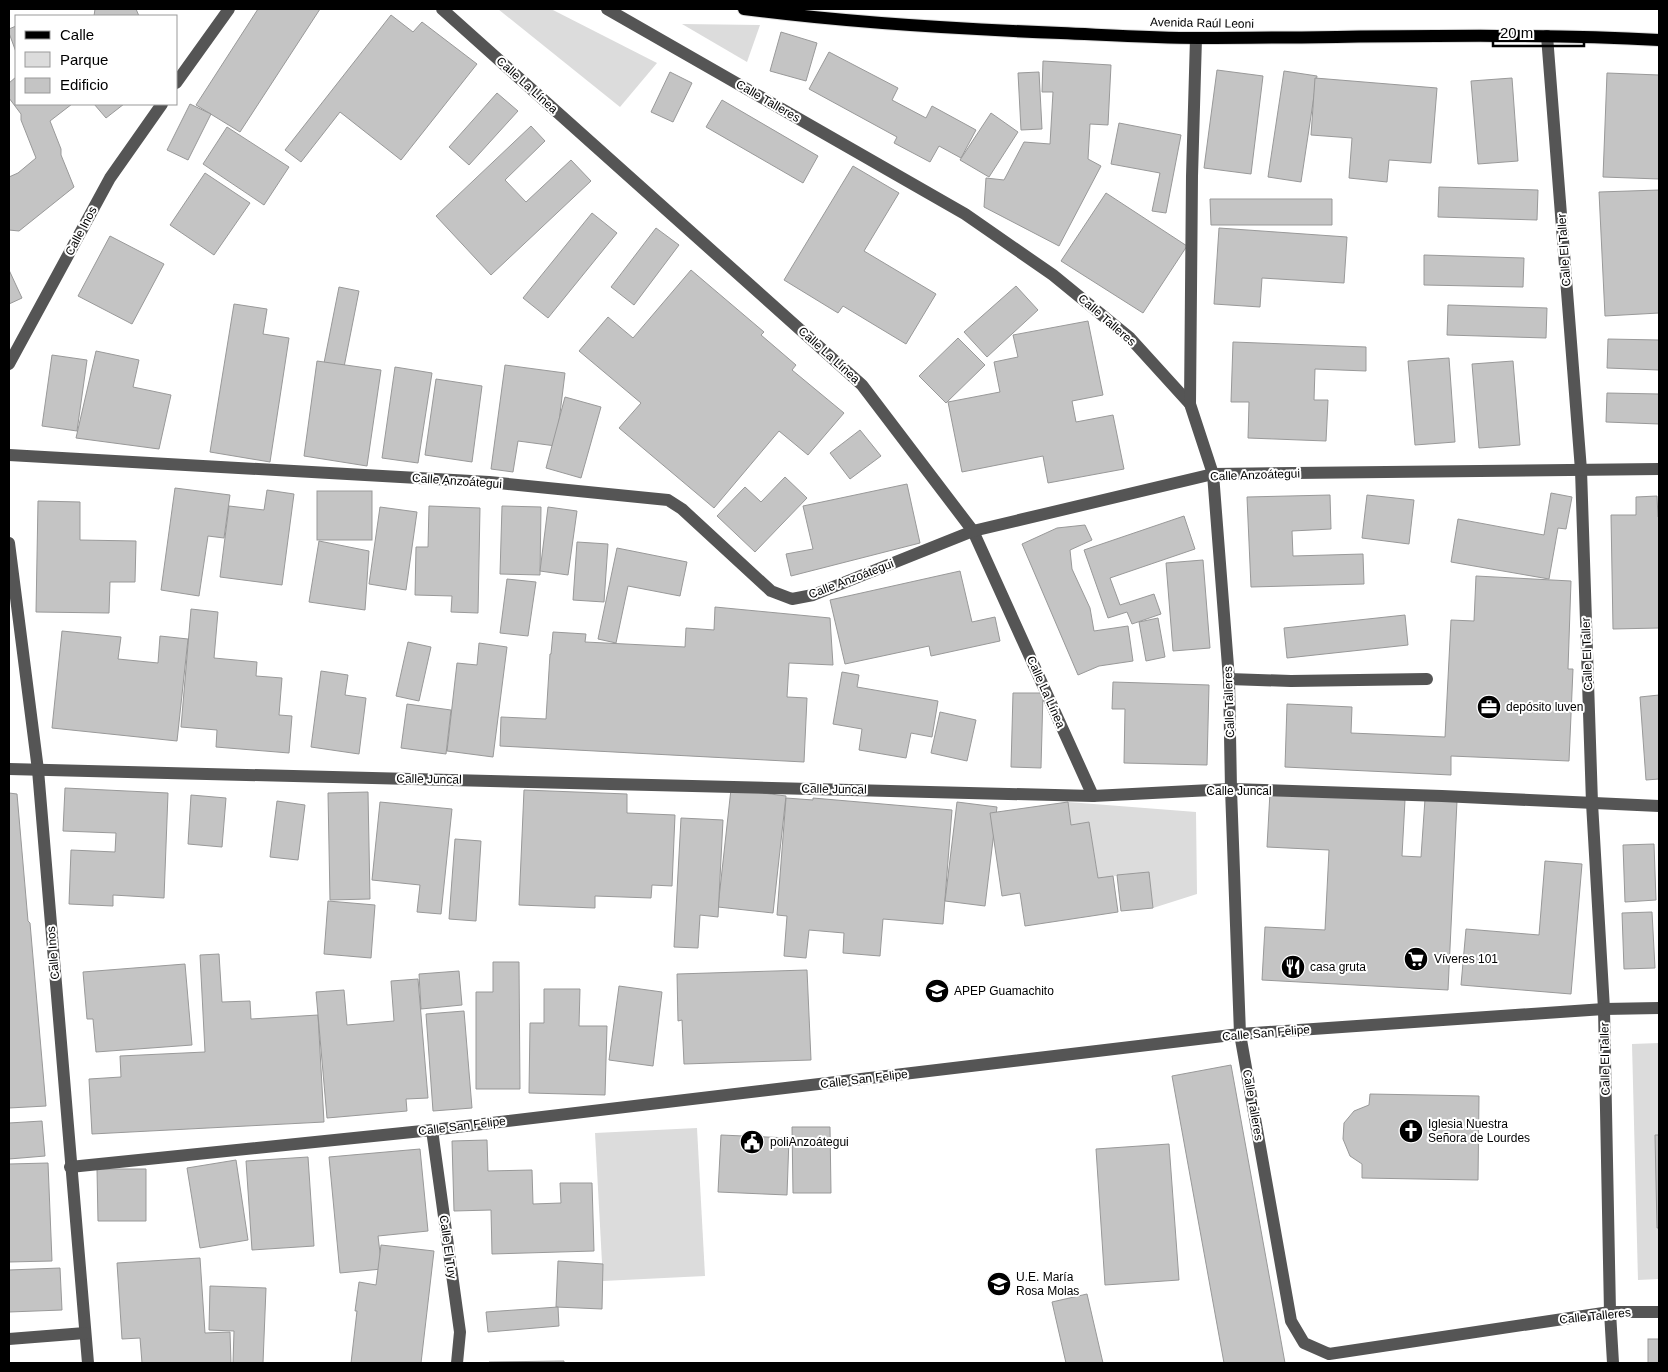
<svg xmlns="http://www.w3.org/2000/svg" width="1668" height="1372" font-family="Helvetica,sans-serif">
  <rect width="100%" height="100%" fill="#fff"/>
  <g fill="#dcdcdc">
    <path d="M498,9H551L657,63L620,107Z"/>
    <path d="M682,24L760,25L747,62Z"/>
    <path d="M1068,802L1196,812L1197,894L1153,908L1149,872L1098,878L1089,822L1071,825Z"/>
    <path d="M1659,1043V1279L1638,1280L1632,1044Z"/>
    <path d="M697,1128L705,1276L603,1281L595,1133Z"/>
  </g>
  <g fill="#c4c4c4" stroke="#999">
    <path d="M95,9H136L139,16H94Z"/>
    <path d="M258,9H320L240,132L196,105Z"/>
    <path d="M391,15L413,32L422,22L477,64L401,160L340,112L301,162L285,150Z"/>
    <path d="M16,26V52L9,33V29Z"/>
    <path d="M781,32L817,43L806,81L770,71Z"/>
    <path d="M829,52L898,88L892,100L926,118L932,106L976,130L961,158L939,146L930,162L894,143L897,137L809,89Z"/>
    <path d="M1043,61L1111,65L1108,125L1090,124L1088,159L1101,166L1059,246L984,207L986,178L1004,180L1024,142L1050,144L1053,92H1042Z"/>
    <path d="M1217,70L1263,76L1251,174L1204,168Z"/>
    <path d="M1284,71L1317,76L1301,182L1268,177Z"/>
    <path d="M670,72L692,83L673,122L651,112Z"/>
    <path d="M1039,72L1042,129L1021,130L1018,73Z"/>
    <path d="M1607,73L1659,75V179L1603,177Z"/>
    <path d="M16,77V104H72L50,121L61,149V155L74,187L19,231L9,230V177L18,173L36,158L21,120V114L9,98V83Z"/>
    <path d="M1315,78L1437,88L1431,163L1389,160L1387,182L1349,178L1352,138L1311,135Z"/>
    <path d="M1512,78L1518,161L1478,164L1471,81Z"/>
    <path d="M497,93L518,111L469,165L449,147Z"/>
    <path d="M722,100L818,156L803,183L706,127Z"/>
    <path d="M94,104H124L106,118Z"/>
    <path d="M190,104L211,114L188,160L167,150Z"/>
    <path d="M991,113L1018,132L989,177L960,160Z"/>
    <path d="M1119,123L1181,135L1166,213L1152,211L1160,173L1111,164Z"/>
    <path d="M531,126L545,141L505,180L526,202L571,160L591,181L491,275L436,216Z"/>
    <path d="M227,127L289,167L264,205L203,164Z"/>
    <path d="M853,166L899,193L864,251L936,294L906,344L843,306L838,313L784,280Z"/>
    <path d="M205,173L250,203L214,255L170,225Z"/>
    <path d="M1439,187L1538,190L1537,220L1438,217Z"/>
    <path d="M1659,190V313L1605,316L1599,192Z"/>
    <path d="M1106,193L1187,246L1143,313L1061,261Z"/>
    <path d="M1210,199H1332V225H1211Z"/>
    <path d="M592,213L617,233L548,318L523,298Z"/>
    <path d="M656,228L679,245L634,305L611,287Z"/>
    <path d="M1219,228L1347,237L1344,283L1262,278L1260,307L1214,304Z"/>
    <path d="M110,236L164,264L132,324L78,296Z"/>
    <path d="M1424,255L1524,258L1523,287L1424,285Z"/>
    <path d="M9,270L22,298L9,304Z"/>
    <path d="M691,270L764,332L761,335L796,365L792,370L844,413L808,455L779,431L714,508L619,428L641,403L579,351L608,317L633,338Z"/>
    <path d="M1016,286L1038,310L987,357L964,332Z"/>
    <path d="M339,287L359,291L344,367L324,363Z"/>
    <path d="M234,304L267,309L263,334L289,338L270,462L210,452Z"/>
    <path d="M1448,305L1547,308L1546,338L1447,335Z"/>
    <path d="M1088,321L1103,395L1072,401L1076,422L1113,415L1124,469L1048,483L1043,456L962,472L948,402L1000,392L994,362L1018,357L1013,335Z"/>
    <path d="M958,338L985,365L946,403L919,376Z"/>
    <path d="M1608,339L1659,340V370L1607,368Z"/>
    <path d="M1233,342L1366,347V371L1315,369L1314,400H1328L1326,441L1248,438L1249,402H1231Z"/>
    <path d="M96,351L139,360L133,387L171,395L159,449L76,438Z"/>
    <path d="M52,355L87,360L77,431L42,426Z"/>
    <path d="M1449,358L1455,442L1415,445L1408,361Z"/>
    <path d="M317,361L381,370L367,466L304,456Z"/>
    <path d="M1513,361L1520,445L1479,448L1472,364Z"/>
    <path d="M505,365L565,373L556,446L518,441L513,472L491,469Z"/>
    <path d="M395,367L432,373L418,463L382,458Z"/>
    <path d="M436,379L482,386L472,462L425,455Z"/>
    <path d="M1607,393L1659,394V424L1606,422Z"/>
    <path d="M565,397L601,407L581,478L546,468Z"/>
    <path d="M860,430L881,456L850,479L830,453Z"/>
    <path d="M785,477L807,498L755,552L717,516L745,487L761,502Z"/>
    <path d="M907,484L920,543L791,576L786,554L813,549L803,506Z"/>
    <path d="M175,488L230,495L224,538L208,536L199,596L161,590Z"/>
    <path d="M267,490L294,494L282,585L220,577L229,506L264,510Z"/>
    <rect x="317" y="491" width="55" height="49"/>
    <path d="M1551,493L1572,497L1566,529L1558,528L1549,579L1451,562L1458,519L1544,535Z"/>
    <path d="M1330,495L1331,529L1292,531L1293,556L1363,554L1364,584L1251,587L1247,497Z"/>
    <path d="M1367,495L1414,500L1409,544L1362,538Z"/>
    <path d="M1657,496L1658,517H1659V628L1613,629L1611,515H1636V497Z"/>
    <path d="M38,501L80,502V540L136,541L135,582H110L109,613L36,612Z"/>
    <path d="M429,506L480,508L478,613L451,612L452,596L415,595L416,547H428Z"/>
    <path d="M502,506L541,507L540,575L500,574Z"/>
    <path d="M380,507L417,512L406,590L369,584Z"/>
    <path d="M548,507L577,511L568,575L540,571Z"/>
    <path d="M1184,516L1195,549L1110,578L1120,605L1154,594L1161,614L1132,624L1127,612L1108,618L1084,550Z"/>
    <path d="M1085,525L1092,540L1070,550L1072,569L1090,608L1094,631L1128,626L1133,661L1099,666L1078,675L1022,544L1057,528Z"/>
    <path d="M319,541L369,551L365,610L309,602Z"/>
    <path d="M577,542L608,544L604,602L573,600Z"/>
    <path d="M617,548L687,562L680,596L628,586L616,643L598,639Z"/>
    <path d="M1203,560L1210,648L1173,651L1166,563Z"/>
    <path d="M960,571L972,622L995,617L1000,641L931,656L929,646L845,664L830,600Z"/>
    <path d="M1476,576L1571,581L1568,669H1573L1569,761L1451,756V775L1285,767L1287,704L1352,707L1351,733L1445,737L1451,620L1474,621Z"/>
    <path d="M507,579L536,582L528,636L500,633Z"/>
    <path d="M715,607L830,618L833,665L789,663L787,697L807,698L804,762L500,746L501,717L546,719L550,654H551L553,632L586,634L585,642L685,647L686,628L714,630Z"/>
    <path d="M191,609L218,612L214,658L257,662L256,676L282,678L279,715L292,716L289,753L216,747L217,730L181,727Z"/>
    <path d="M1405,615L1408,645L1287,658L1284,628Z"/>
    <path d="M1158,618L1165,657L1146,661L1139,622Z"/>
    <path d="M62,631L121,637L118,659L158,663L160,636L188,639L177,741L52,728Z"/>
    <path d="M408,642L431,647L419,701L396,696Z"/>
    <path d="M479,643L507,647L493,757L447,751L457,663L477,665Z"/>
    <path d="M321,671L348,675L345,695L366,698L359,754L311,747Z"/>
    <path d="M842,672L859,675L857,687L938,701L932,737L911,733L906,758L859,750L862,729L833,724Z"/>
    <path d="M1113,682L1209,685L1207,765L1124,763L1125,709H1112Z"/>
    <path d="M1013,693H1043L1041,768L1011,767Z"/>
    <path d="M1659,695V779L1646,780L1640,697Z"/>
    <path d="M407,704L451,710L446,754L401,748Z"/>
    <path d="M940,712L976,720L967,761L931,753Z"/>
    <path d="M65,788L168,793L164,898L113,895V906L69,904L71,850L115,852L116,833L63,831Z"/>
    <path d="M731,789L786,796L773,913L718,907Z"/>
    <path d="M524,790L627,794V813L675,815L672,886L652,885L651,898L595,896V908L519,905Z"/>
    <path d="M368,792L370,899L330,900L328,793Z"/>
    <path d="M1270,792L1405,800L1402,856L1421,857L1425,799L1457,801L1448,990L1262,980L1265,927L1325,930L1329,850L1267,847Z"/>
    <path d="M9,793L17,794L28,921L30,923L46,1106L9,1108Z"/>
    <path d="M191,795L226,798L222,847L188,844Z"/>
    <path d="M786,798L813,800V798L952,810L943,924L883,919L880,956L843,953L844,933L809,930L806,958L784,956L787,916L777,915Z"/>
    <path d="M277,801L305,805L298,860L270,857Z"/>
    <path d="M380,802L452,809L441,914L417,912L420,885L372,880Z"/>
    <path d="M957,802L997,807L985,906L945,901Z"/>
    <path d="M1068,802L1071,825L1089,822L1098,878L1113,876L1118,912L1025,926L1020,893L1002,896L990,813Z"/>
    <path d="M681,818L723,820L718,917L700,915L698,948L674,947Z"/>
    <path d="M455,839L481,841L476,921L449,919Z"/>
    <path d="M1654,844L1656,900L1625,902L1623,845Z"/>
    <path d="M1545,861L1582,864L1571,994L1461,985L1466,929L1539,935Z"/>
    <path d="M1149,872L1153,908L1121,911L1117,875Z"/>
    <path d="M328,901L375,905L371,958L324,954Z"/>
    <path d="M1652,912L1655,968L1624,969L1622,913Z"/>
    <path d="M219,954L222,1002L250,1001L251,1019L318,1015L324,1122L92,1134L89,1079L121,1077L120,1056L205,1052L200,955Z"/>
    <path d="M493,962H519L520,1089H476V992H493Z"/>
    <path d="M185,964L192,1045L96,1052L93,1019H87L83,972Z"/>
    <path d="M807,970L811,1060L684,1064L682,1020L678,1021L677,974Z"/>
    <path d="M459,971L462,1005L421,1009L419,974Z"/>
    <path d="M418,979L428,1098L406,1099L407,1111L327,1118L316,992L344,990L347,1025L394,1021L391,981Z"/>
    <path d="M619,986L662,992L653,1066L609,1060Z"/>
    <path d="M544,989H580L579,1026H607L605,1095L529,1093L530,1023H544Z"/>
    <path d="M464,1011L472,1108L433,1111L426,1014Z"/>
    <path d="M1231,1065L1285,1363H1224L1172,1076Z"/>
    <path d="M1370,1094L1479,1096L1478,1180L1362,1178V1164L1350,1156L1343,1139L1344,1123L1354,1111L1369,1105Z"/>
    <path d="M42,1121L45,1156L9,1159V1123Z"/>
    <path d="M792,1127H830L831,1193H793Z"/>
    <path d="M721,1135L789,1138L787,1195L718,1192Z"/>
    <path d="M1655,1135H1659V1228H1657Z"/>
    <path d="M487,1140L488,1171L532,1170L533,1204L561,1203L560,1183H592L594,1251L492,1254L491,1210L454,1211L452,1141Z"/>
    <path d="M1169,1144L1179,1280L1105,1285L1096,1149Z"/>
    <path d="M420,1149L428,1231L378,1236L382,1269L340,1273L329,1157Z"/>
    <path d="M308,1157L314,1246L252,1250L246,1161Z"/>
    <path d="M236,1160L248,1240L200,1248L187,1168Z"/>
    <path d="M48,1163L52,1261L9,1262V1164Z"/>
    <path d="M97,1169H146V1221H98Z"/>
    <path d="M381,1245L434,1251L421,1363H351L357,1311H355L359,1282L376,1285Z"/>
    <path d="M200,1258L205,1333L230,1332L231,1363H142L140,1338L122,1339L117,1263Z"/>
    <path d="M558,1261L603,1264L602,1309L556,1307Z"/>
    <path d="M60,1268L62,1310L9,1312V1270Z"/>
    <path d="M210,1286L266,1288L263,1363H233L234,1331L209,1330Z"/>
    <path d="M1087,1294L1103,1363H1066L1052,1302Z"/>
    <path d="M558,1307L559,1326L488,1332L486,1312Z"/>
    <rect x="1648" y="1339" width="11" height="24"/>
    <path d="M564,1361V1363H489V1362Z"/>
  </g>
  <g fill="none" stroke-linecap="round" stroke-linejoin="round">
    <g stroke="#dbdbdb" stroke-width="14">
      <path id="major" d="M744,9C850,23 955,29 1061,33C1107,35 1153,38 1199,38C1352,38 1506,32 1659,40"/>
    </g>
    <g stroke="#555" stroke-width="12">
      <path d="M442,9L862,385L973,531L1093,796"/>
      <path d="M607,9L965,214L1053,275L1130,338L1190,404L1213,474L1229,679L1231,789L1240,1034L1291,1321L1304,1343L1329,1354L1610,1312H1659"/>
      <path d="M1547,36L1581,470L1592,803L1604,1009L1610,1312L1613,1363"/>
      <path d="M176,83L229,9"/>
      <path d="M9,364L110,178L162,104"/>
      <path d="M1190,404L1192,176L1196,38"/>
      <path d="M9,455L489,482L668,500L682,509L771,591L792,599L813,595L973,531L1213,474L1659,469"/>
      <path d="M9,543L38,770L88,1363"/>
      <path d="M1229,679L1291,681L1427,679"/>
      <path d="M9,769L1093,796L1231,789L1442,796L1659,806"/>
      <path d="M432,1130L460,1332L457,1363"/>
      <path d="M70,1167L432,1130L1240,1034L1604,1009L1659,1008"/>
      <path d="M9,1339L85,1333"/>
    </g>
    <use href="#major" stroke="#000" stroke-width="12"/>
  </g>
  <defs>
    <g id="office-disc" transform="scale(1.25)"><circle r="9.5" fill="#000" stroke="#fff"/><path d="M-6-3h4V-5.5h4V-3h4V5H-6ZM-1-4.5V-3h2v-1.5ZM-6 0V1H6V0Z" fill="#fff"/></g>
    <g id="supermarket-disc" transform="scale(1.25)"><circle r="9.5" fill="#000" stroke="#fff"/><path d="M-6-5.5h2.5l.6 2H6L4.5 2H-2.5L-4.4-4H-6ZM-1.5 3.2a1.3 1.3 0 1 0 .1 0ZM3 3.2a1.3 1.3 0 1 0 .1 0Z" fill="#fff"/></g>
    <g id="restaurant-disc" transform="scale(1.25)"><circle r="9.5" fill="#000" stroke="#fff"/><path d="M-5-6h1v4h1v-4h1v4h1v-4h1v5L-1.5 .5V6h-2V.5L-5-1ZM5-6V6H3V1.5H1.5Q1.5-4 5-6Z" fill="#fff"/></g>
    <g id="school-disc" transform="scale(1.25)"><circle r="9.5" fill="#000" stroke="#fff"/><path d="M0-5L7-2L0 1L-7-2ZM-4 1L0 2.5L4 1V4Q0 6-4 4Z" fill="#fff"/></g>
    <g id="church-disc" transform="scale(1.25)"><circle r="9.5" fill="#000" stroke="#fff"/><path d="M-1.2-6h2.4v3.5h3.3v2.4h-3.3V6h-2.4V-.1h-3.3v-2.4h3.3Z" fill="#fff"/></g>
    <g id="civic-disc" transform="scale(1.25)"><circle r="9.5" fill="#000" stroke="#fff"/><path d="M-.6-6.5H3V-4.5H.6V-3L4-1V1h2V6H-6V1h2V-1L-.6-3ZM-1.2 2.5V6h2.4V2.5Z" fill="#fff"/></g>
  </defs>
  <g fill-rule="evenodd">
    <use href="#office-disc" x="1489" y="707"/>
    <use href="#supermarket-disc" x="1416" y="959"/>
    <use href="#restaurant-disc" x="1293" y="967"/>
    <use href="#school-disc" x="937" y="991"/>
    <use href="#church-disc" x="1411" y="1131"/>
    <use href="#civic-disc" x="752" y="1142"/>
    <use href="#school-disc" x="999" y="1284"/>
  </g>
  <g text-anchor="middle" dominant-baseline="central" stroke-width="4" stroke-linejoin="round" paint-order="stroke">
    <g font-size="12" fill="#000" stroke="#fff">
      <text transform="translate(1202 23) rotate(1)">Avenida Raúl Leoni</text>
      <text transform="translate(527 85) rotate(42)">Calle La Línea</text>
      <text transform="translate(768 101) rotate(30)">Calle Talleres</text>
      <text transform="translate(81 231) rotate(-62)">Calle Inos</text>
      <text transform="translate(1564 250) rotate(-94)">Calle El Taller</text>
      <text transform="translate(1107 320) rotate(41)">Calle Talleres</text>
      <text transform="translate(829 355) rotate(42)">Calle La Línea</text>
      <text transform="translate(1255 475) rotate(-2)">Calle Anzoátegui</text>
      <text transform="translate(457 481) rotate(4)">Calle Anzoátegui</text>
      <text transform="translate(851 579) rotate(-21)">Calle Anzoátegui</text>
      <text transform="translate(1587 654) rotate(-92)">Calle El Taller</text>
      <text transform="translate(1046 692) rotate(66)">Calle La Línea</text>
      <text transform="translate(1229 702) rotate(-92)">Calle Talleres</text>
      <text transform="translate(429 779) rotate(1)">Calle Juncal</text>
      <text transform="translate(834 789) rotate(1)">Calle Juncal</text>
      <text x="1239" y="791">Calle Juncal</text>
      <text transform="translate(53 953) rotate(-95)">Calle Inos</text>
      <text transform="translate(1266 1033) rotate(-5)">Calle San Felipe</text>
      <text transform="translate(1605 1059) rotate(-91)">Calle El Taller</text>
      <text transform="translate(864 1079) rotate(-7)">Calle San Felipe</text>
      <text transform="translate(1253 1105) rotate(80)">Calle Talleres</text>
      <text transform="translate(462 1126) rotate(-7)">Calle San Felipe</text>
      <text transform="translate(448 1247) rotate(82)">Calle El Tuy</text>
      <text transform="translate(1595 1316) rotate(-6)">Calle Talleres</text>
    </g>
    <g font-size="12" fill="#000" stroke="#fff" text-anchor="start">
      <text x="1506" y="707">depósito luven</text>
      <text x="1434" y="959">Víveres 101</text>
      <text x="1310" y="967">casa gruta</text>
      <text x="954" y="991">APEP Guamachito</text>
      <text x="1428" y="1124">Iglesia Nuestra<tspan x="1428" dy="14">Señora de Lourdes</tspan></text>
      <text x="770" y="1142">poliAnzoátegui</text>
      <text x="1016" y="1277">U.E. María<tspan x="1016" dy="14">Rosa Molas</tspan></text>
    </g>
  </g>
  <rect width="1668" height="1372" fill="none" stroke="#000000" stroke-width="20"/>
  <rect x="15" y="15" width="162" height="90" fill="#ffffff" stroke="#999999"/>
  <rect x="25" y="31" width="25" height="8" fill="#000000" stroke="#999999"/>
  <text x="60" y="40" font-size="15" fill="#000000">Calle</text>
  <rect x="25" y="52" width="25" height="15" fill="#dcdcdc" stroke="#999999"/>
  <text x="60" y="65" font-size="15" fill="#000000">Parque</text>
  <rect x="25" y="78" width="25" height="15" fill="#c4c4c4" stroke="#999999"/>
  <text x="60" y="90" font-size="15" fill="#000000">Edificio</text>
  <path d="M1493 38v8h91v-8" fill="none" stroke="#000000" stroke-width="2.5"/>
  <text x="1500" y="38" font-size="15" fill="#000000" stroke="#ffffff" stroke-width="4" paint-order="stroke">20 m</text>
</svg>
